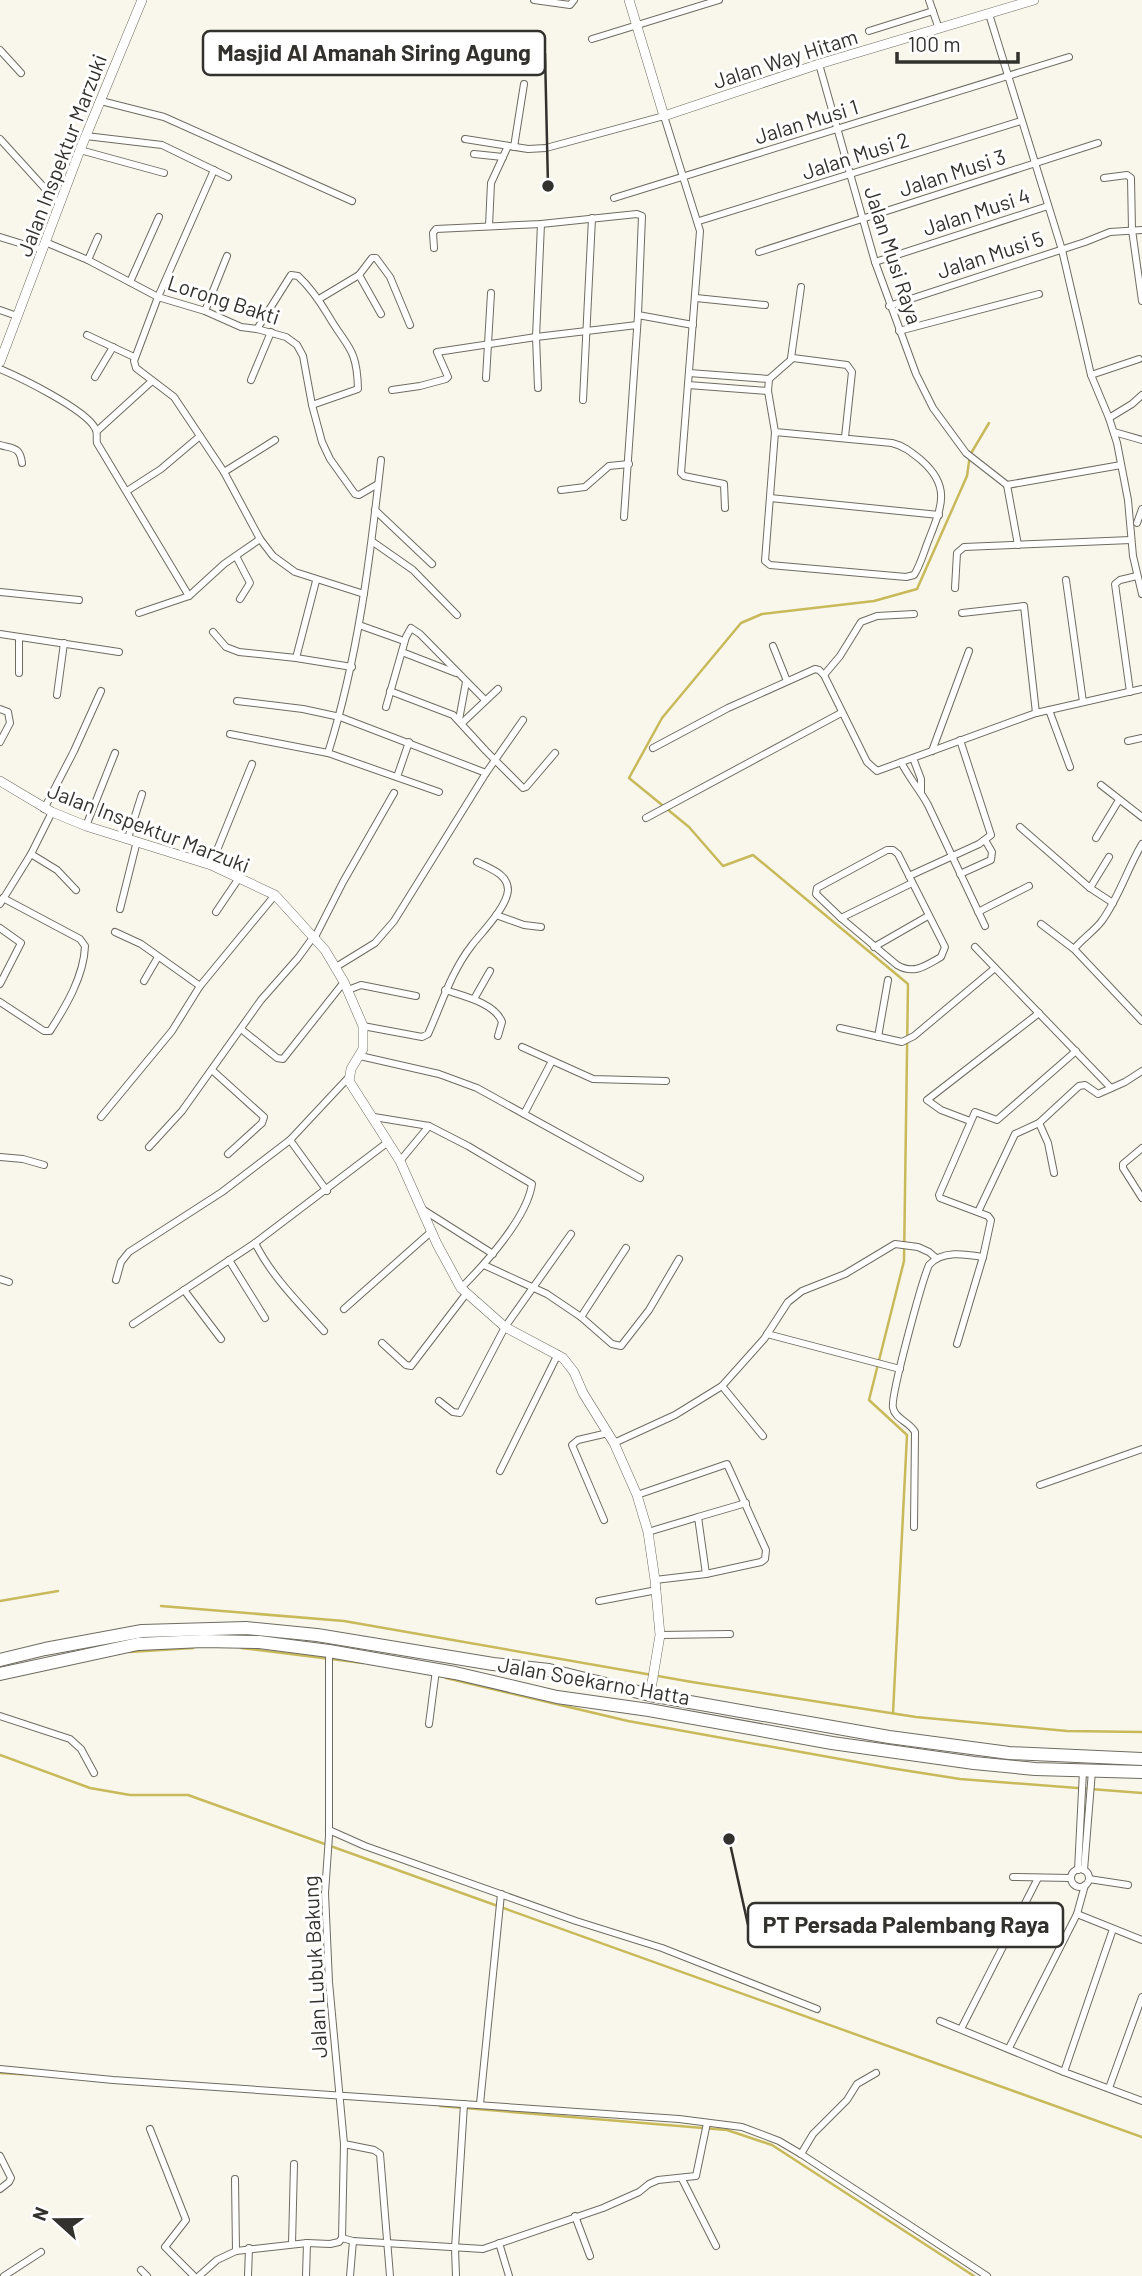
<svg xmlns="http://www.w3.org/2000/svg" width="1142" height="2276" font-family="Barlow,sans-serif">
  <rect width="100%" height="100%" fill="#f9f7eb"/>
  <g fill="none" stroke-linecap="round" stroke-linejoin="round">
    <g stroke="#c8b95a" stroke-width="2.5">
      <path d="M0,1601L58,1591"/>
      <path d="M161,1606L344,1621L692,1682L916,1717L1067,1731L1142,1732"/>
      <path d="M241,1648L363,1663"/>
      <path d="M130,1652L193,1648"/>
      <path d="M446,1678L628,1721L890,1768L960,1779L1142,1793"/>
      <path d="M893,1713L907,1435L869,1400L904,1261L908,984L753,855L723,866L689,827L629,778L662,718L741,623L762,614L874,601L917,589L967,476L970,455L989,423"/>
      <path d="M0,1755L90,1788L130,1795H188L1142,2137"/>
      <path d="M0,2073L35,2075"/>
      <path d="M440,2106L727,2130L772,2145L974,2276"/>
    </g>
    <g stroke="#6e6c62" stroke-width="8">
      <g id="street">
        <path d="M534,0L570,5L574,0"/>
        <path d="M929,0L939,29"/>
        <path d="M989,14L1062,250L1091,375L1109,418L1117,443L1128,500L1133,556L1142,594"/>
        <path d="M869,31L933,11"/>
        <path d="M592,39L719,0"/>
        <path d="M0,50L21,73"/>
        <path d="M819,64L875,262L916,374L933,408L966,453L1007,485L1018,545"/>
        <path d="M101,101L164,117L352,201"/>
        <path d="M86,136L162,145L228,177"/>
        <path d="M0,139L60,205"/>
        <path d="M465,139L528,149L546,148L664,116L700,231L681,473L684,476L724,484L725,508"/>
        <path d="M514,147L524,84"/>
        <path d="M80,150L164,173"/>
        <path d="M474,154L503,157"/>
        <path d="M214,170L158,297L134,361L136,368L174,397L224,472L260,539L273,556L295,572L364,594"/>
        <path d="M1104,178L1127,175L1131,178L1132,230L1142,301"/>
        <path d="M614,198L1069,57"/>
        <path d="M699,221L1021,121"/>
        <path d="M541,224L536,337L637,325"/>
        <path d="M489,226L491,183L508,146"/>
        <path d="M0,237L42,250"/>
        <path d="M45,242L88,260L158,297L205,311L241,327L257,329L286,337L297,345L303,356L312,405L322,442L330,459L355,494L359,495L378,484"/>
        <path d="M434,248L433,233L436,229L541,224L637,214L642,216L638,315L624,517"/>
        <path d="M759,252L1098,143"/>
        <path d="M88,260L98,237"/>
        <path d="M875,262L1048,206"/>
        <path d="M359,275L381,314"/>
        <path d="M130,282L159,217"/>
        <path d="M696,298L765,305"/>
        <path d="M319,299L359,275L372,258H376L390,277L410,325"/>
        <path d="M889,306L1085,242L1110,232L1142,230"/>
        <path d="M0,310L17,316"/>
        <path d="M205,311L227,256"/>
        <path d="M638,315L693,325"/>
        <path d="M257,329L291,275L298,276C311,288 319,300 328,315C347,348 357,347 358,389L312,405"/>
        <path d="M899,331L1039,294"/>
        <path d="M87,335L134,357"/>
        <path d="M791,358L801,287"/>
        <path d="M0,369C21,378 85,409 95,428C98,432 96,438 97,443L189,596"/>
        <path d="M689,373L769,379"/>
        <path d="M1091,375L1139,359"/>
        <path d="M95,377L113,347"/>
        <path d="M486,378L491,293"/>
        <path d="M251,380L271,332"/>
        <path d="M688,385L768,391"/>
        <path d="M392,390L420,386L446,379L448,377L437,352L536,337L538,388"/>
        <path d="M583,400L592,218"/>
        <path d="M1109,418L1132,404L1142,395"/>
        <path d="M97,431L152,381"/>
        <path d="M775,432L892,443C904,446 911,452 921,460C951,486 942,506 929,539C924,551 921,564 914,575L906,577L770,565L765,561L775,432L768,391L769,379L793,358L847,365L852,372L845,437"/>
        <path d="M1114,432L1142,440"/>
        <path d="M0,445C14,449 20,447 22,463"/>
        <path d="M224,472L275,440"/>
        <path d="M1007,485L1121,465"/>
        <path d="M561,490L585,487L609,466L629,464"/>
        <path d="M127,491L161,469L200,436"/>
        <path d="M770,498L939,515"/>
        <path d="M375,510L432,564"/>
        <path d="M1137,523L1142,509"/>
        <path d="M373,542L413,570L457,615"/>
        <path d="M236,556L250,583L240,599"/>
        <path d="M1066,580L1083,702"/>
        <path d="M955,588L957,553L964,547L1131,540"/>
        <path d="M0,592L79,600"/>
        <path d="M139,613L189,596L224,564L260,539"/>
        <path d="M962,613L1024,606L1036,713"/>
        <path d="M359,625L404,641"/>
        <path d="M213,632L226,647L239,652L296,658L352,667"/>
        <path d="M0,634L119,652"/>
        <path d="M773,646L787,681"/>
        <path d="M402,652L456,673"/>
        <path d="M296,658L316,581"/>
        <path d="M19,673V638"/>
        <path d="M824,675L840,656L861,622L877,616L914,614"/>
        <path d="M390,691L453,715L486,751L523,788L526,787L555,753"/>
        <path d="M1130,692L1115,584L1120,580L1137,576"/>
        <path d="M57,695L64,643"/>
        <path d="M237,701L303,709L340,717L486,773"/>
        <path d="M386,707L406,637L411,628L420,634L485,700"/>
        <path d="M0,709L8,712L10,723L0,742"/>
        <path d="M1049,710L1070,767"/>
        <path d="M459,720L466,682"/>
        <path d="M462,723L498,689"/>
        <path d="M230,734L328,753L439,792"/>
        <path d="M1128,741L1142,738"/>
        <path d="M653,748L728,708L815,669L819,670L824,675L867,762L877,771L1036,713L1142,689"/>
        <path d="M932,751L969,651"/>
        <path d="M328,753C358,658 370,559 381,460"/>
        <path d="M913,758L921,779V792"/>
        <path d="M901,762C909,778 920,790 928,805L985,926"/>
        <path d="M397,777L409,742"/>
        <path d="M1101,785L1142,817"/>
        <path d="M44,809L74,751L101,691"/>
        <path d="M646,818L841,713"/>
        <path d="M86,826L115,753"/>
        <path d="M1020,827L1090,888L1113,903"/>
        <path d="M128,838L142,794"/>
        <path d="M1096,838L1119,800"/>
        <path d="M887,850H893L898,854L945,947L941,957C925,966 914,975 897,965L841,918L816,894L817,888Z"/>
        <path d="M31,854L57,870L76,890"/>
        <path d="M211,865L252,764"/>
        <path d="M960,874L991,860L992,852L985,840"/>
        <path d="M909,876L979,844L991,835L960,740"/>
        <path d="M1090,888L1109,857"/>
        <path d="M0,904L31,854L52,812"/>
        <path d="M120,909L137,841"/>
        <path d="M216,912L239,878"/>
        <path d="M978,912L1029,886"/>
        <path d="M496,915L524,925L541,927"/>
        <path d="M841,918L912,883"/>
        <path d="M1041,924L1074,949L1142,1021"/>
        <path d="M0,928L21,943L0,984"/>
        <path d="M115,932L141,944L200,986"/>
        <path d="M315,937L343,882L394,793"/>
        <path d="M874,947L928,916"/>
        <path d="M975,947L1111,1088"/>
        <path d="M1074,949C1082,939 1093,932 1101,922C1119,898 1127,869 1142,844"/>
        <path d="M336,967L375,943L394,921L486,773L523,720"/>
        <path d="M144,981L158,957"/>
        <path d="M348,990L361,985L416,996"/>
        <path d="M445,990C463,996 495,1003 502,1022L498,1036"/>
        <path d="M474,999L490,971"/>
        <path d="M0,1002L44,1031H50C66,1006 84,976 85,946L80,939L3,898"/>
        <path d="M363,1026L422,1037L428,1034C442,1003 451,972 472,945C482,932 507,907 508,890C508,874 489,868 477,862"/>
        <path d="M840,1028L902,1042L914,1036L995,968"/>
        <path d="M241,1029L277,1058L283,1059L344,982"/>
        <path d="M878,1037L888,980"/>
        <path d="M522,1047L593,1079L666,1081"/>
        <path d="M360,1056L439,1074L477,1088L640,1178"/>
        <path d="M212,1070L264,1117L262,1123L228,1154"/>
        <path d="M524,1114L552,1061"/>
        <path d="M101,1117L172,1031L200,986L275,895"/>
        <path d="M374,1117L429,1126L468,1146L532,1184C527,1218 485,1264 461,1288"/>
        <path d="M970,1121L941,1110L927,1100L1039,1013"/>
        <path d="M1039,1123L1048,1143L1054,1173"/>
        <path d="M290,1140L327,1191"/>
        <path d="M149,1147L182,1111L261,1000L298,958L314,936"/>
        <path d="M1142,1148L1123,1164V1168L1142,1198"/>
        <path d="M0,1157L23,1159L44,1165"/>
        <path d="M400,1161L429,1126"/>
        <path d="M422,1209L493,1254"/>
        <path d="M978,1212L1015,1134L1039,1123L1079,1086L1085,1085L1098,1094L1125,1082L1142,1071"/>
        <path d="M255,1243C272,1277 299,1303 324,1331"/>
        <path d="M229,1260L265,1318"/>
        <path d="M484,1265L547,1294L581,1317L612,1344L621,1346L649,1310L679,1259"/>
        <path d="M0,1279L9,1282"/>
        <path d="M116,1280L121,1262L129,1252L222,1192L290,1140L348,1078"/>
        <path d="M184,1290L221,1339"/>
        <path d="M344,1309L432,1231"/>
        <path d="M581,1317L626,1248"/>
        <path d="M133,1324L255,1243L388,1142"/>
        <path d="M767,1334L900,1369"/>
        <path d="M382,1343L406,1365L411,1366L466,1294"/>
        <path d="M957,1344L983,1257L991,1220L988,1216L940,1198L939,1195L975,1112L997,1120L1076,1051"/>
        <path d="M722,1386L763,1436"/>
        <path d="M439,1401L453,1412L460,1413L505,1327L571,1234"/>
        <path d="M614,1443L675,1415L722,1386L764,1339L788,1302L802,1291L845,1274L895,1244L918,1247L929,1252L936,1258"/>
        <path d="M500,1471L558,1354"/>
        <path d="M1040,1485L1142,1449"/>
        <path d="M637,1495L727,1464L766,1550L765,1559L761,1562L706,1574L655,1580"/>
        <path d="M698,1517L746,1503"/>
        <path d="M604,1520L572,1445L578,1440L608,1433"/>
        <path d="M914,1527L915,1432C910,1422 895,1419 893,1408C890,1397 922,1281 929,1265C942,1250 965,1254 983,1257"/>
        <path d="M648,1532L698,1517L706,1574"/>
        <path d="M599,1601L657,1590"/>
        <path d="M660,1635L730,1634"/>
        <path d="M329,1651V1836L325,1893L329,1982L344,2144L342,2238"/>
        <path d="M0,1716L70,1739L81,1749L94,1773"/>
        <path d="M429,1724L436,1670"/>
        <path d="M329,1830L365,1846L576,1921L662,1948L817,2009"/>
        <circle cx="1080" cy="1878" r="9"/>
        <path d="M1078,1870L1083,1771"/>
        <path d="M1084,1870L1092,1771"/>
        <path d="M1013,1877L1071,1878"/>
        <path d="M1089,1879L1128,1885"/>
        <path d="M1077,1914L1142,1940"/>
        <path d="M940,2021L1064,2072L1142,2101"/>
        <path d="M961,2029L1038,1878"/>
        <path d="M1009,2048L1077,1914L1085,1885"/>
        <path d="M0,2069L113,2080L679,2119L742,2127L779,2141L801,2154L987,2276"/>
        <path d="M1064,2072L1113,1929"/>
        <path d="M1109,2088L1142,1997"/>
        <path d="M480,2104L501,1894"/>
        <path d="M150,2129L186,2220L165,2247L194,2276"/>
        <path d="M344,2144L374,2150L380,2154L390,2276"/>
        <path d="M801,2154L813,2134L847,2100L857,2084L876,2073"/>
        <path d="M0,2156L11,2178L9,2182L0,2189"/>
        <path d="M235,2179L236,2251"/>
        <path d="M682,2179L716,2246"/>
        <path d="M575,2216L590,2256"/>
        <path d="M499,2243L509,2276"/>
        <path d="M292,2244L294,2164"/>
        <path d="M141,2270L147,2276"/>
        <path d="M4,2276L41,2252"/>
        <path d="M199,2276L217,2260L236,2251L307,2243L330,2244L339,2242L342,2238L353,2241L483,2249L603,2208L639,2192L649,2184L658,2180L696,2176L707,2123"/>
        <path d="M248,2276L249,2248"/>
        <path d="M306,2276L307,2243"/>
        <path d="M350,2276L353,2241"/>
        <path d="M456,2276L455,2248L464,2104"/>
      </g>
    </g>
    <g stroke="#6e6c62" stroke-width="10">
      <g id="secondary">
        <path d="M629,0L664,116L819,64L1034,0"/>
        <path d="M0,362L80,150L142,0"/>
        <path d="M0,781L52,812L86,826L211,865L275,895L325,950L344,982L363,1026V1049L351,1069L349,1081L400,1161L437,1244L461,1288L505,1327L563,1358L574,1372L583,1393L614,1443L637,1495L648,1532L655,1580L660,1635L650,1695"/>
      </g>
    </g>
    <g stroke="#6e6c62" stroke-width="14">
      <g id="highway">
        <path d="M0,1660L45,1649L142,1631L246,1628L317,1635L493,1664L549,1670L650,1695L889,1737L1009,1753L1142,1759"/>
        <path d="M0,1674L138,1644L203,1641L259,1642L329,1651L455,1673L557,1697L649,1710L832,1743L974,1763L1035,1769L1142,1772"/>
      </g>
    </g>
    <use href="#street" stroke="#fff" stroke-width="6"/>
    <use href="#secondary" stroke="#fff" stroke-width="9"/>
    <use href="#highway" stroke="#fff" stroke-width="12"/>
  </g>
  <g text-anchor="middle" dominant-baseline="central" stroke-width="6" stroke-linejoin="round" paint-order="stroke">
    <g font-size="21" fill="#32312d" stroke="#fff">
      <text transform="translate(785 58) rotate(-18)">Jalan Way Hitam</text>
      <text transform="translate(806 121) rotate(-17)">Jalan Musi 1</text>
      <text transform="translate(61 155) rotate(-69)">Jalan Inspektur Marzuki</text>
      <text transform="translate(855 155) rotate(-18)">Jalan Musi 2</text>
      <text transform="translate(952 172) rotate(-18)">Jalan Musi 3</text>
      <text transform="translate(976 211) rotate(-18)">Jalan Musi 4</text>
      <text transform="translate(990 254) rotate(-18)">Jalan Musi 5</text>
      <text transform="translate(894 255) rotate(72)">Jalan Musi Raya</text>
      <text transform="translate(224 299) rotate(18)">Lorong Bakti</text>
      <text transform="translate(149 827) rotate(21)">Jalan Inspektur Marzuki</text>
      <text transform="translate(594 1680) rotate(10)">Jalan Soekarno Hatta</text>
      <text transform="translate(314 1967) rotate(-93)">Jalan Lubuk Bakung</text>
    </g>
  </g>
  <path fill="none" stroke="#32312d" stroke-width="2.5" d="M548 186L545 53M729 1839L748 1925"/>
  <g fill="#32312d" stroke="#fff" stroke-width="2.5">
    <circle cx="548" cy="186" r="7"/>
    <circle cx="729" cy="1839" r="7"/>
  </g>
  <g fill="#fff" stroke="#32312d" stroke-width="2.5">
    <rect x="203" y="31" width="342" height="44" rx="7"/>
    <rect x="748" y="1903" width="315" height="44" rx="7"/>
  </g>
  <g font-size="23" text-anchor="middle" font-weight="bold" fill="#32312d">
    <text x="374" y="61">Masjid Al Amanah Siring Agung</text>
    <text x="906" y="1933">PT Persada Palembang Raya</text>
  </g>
  <g transform="translate(56 2220) rotate(291)" stroke="#ffffff" stroke-width="5" paint-order="stroke">
  <path d="M0-5L12 26L0 18L-12 26Z" fill="#32312d"/>
  <text y="-10" font-size="19" font-weight="bold" text-anchor="middle" fill="#32312d">N</text>
  </g>
  <path d="M897 52v10h121v-10" fill="none" stroke="#32312d" stroke-width="3.5"/>
  <text x="908" y="52" font-size="21" fill="#32312d" stroke="#ffffff" stroke-width="5" paint-order="stroke">100 m</text>
</svg>
